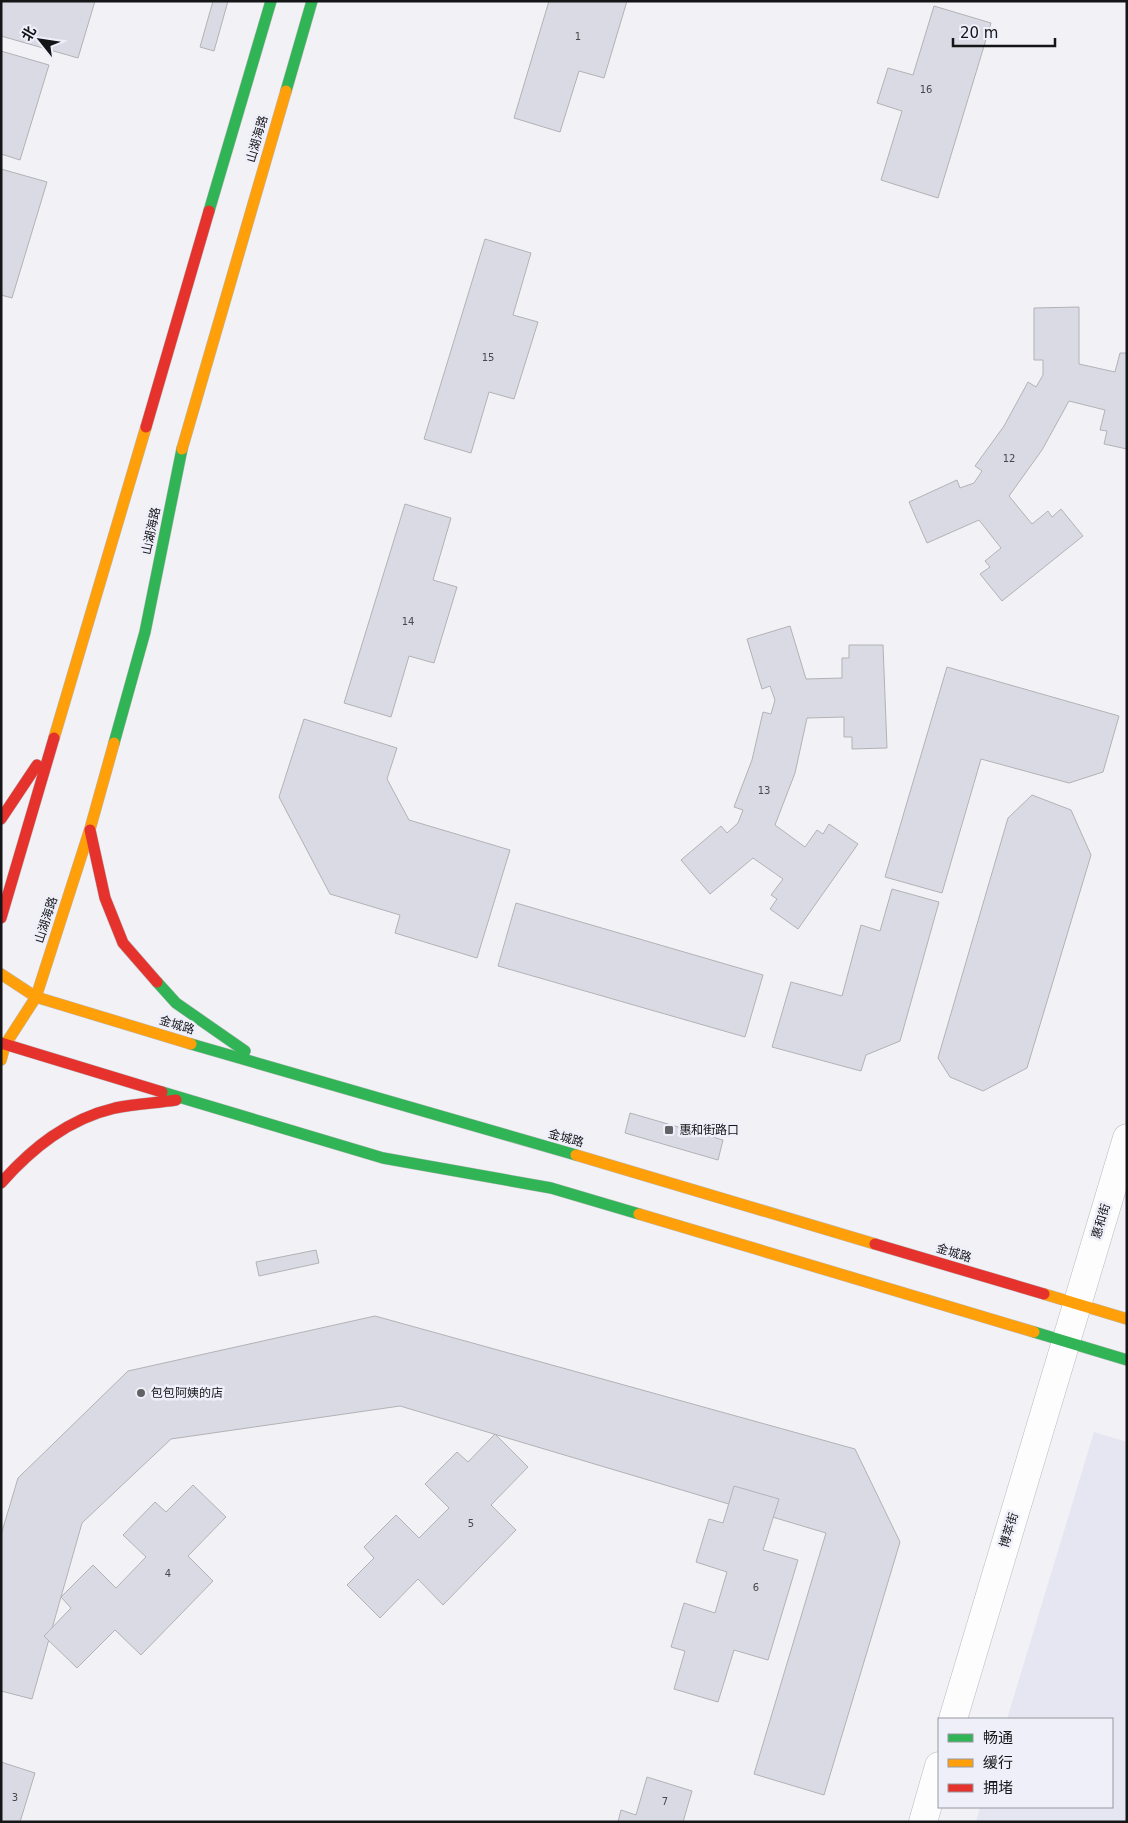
<svg xmlns="http://www.w3.org/2000/svg" width="1128" height="1823" font-family="'DejaVu Sans','Noto Sans SC',sans-serif">
  <rect width="100%" height="100%" fill="#f1f1f6"/>
  <path fill="#e6e6f2" d="M1094,1432L1127,1442V1822H976L980,1807H1112V1719H1007Z"/>
  <g fill="#dadae4" stroke="#b2b2b6">
    <path d="M1,1H95L78,58L1,36Z"/>
    <path d="M213,1H228L214,51L200,47Z"/>
    <path d="M549,1H627L604,78L579,71L560,132L514,118Z"/>
    <path d="M934,6L991,23L938,198L881,180L902,111L877,103L888,68L913,75Z"/>
    <path d="M1,51L49,65L20,160L1,154Z"/>
    <path d="M1,169L47,182L12,298L1,295Z"/>
    <path d="M485,239L531,253L513,315L538,322L514,399L489,392L471,453L424,439Z"/>
    <path d="M1079,307V364L1115,372L1120,353H1127V449L1104,444L1107,431L1100,430L1105,410L1069,401L1042,450L1009,496L1032,524L1048,511L1052,517L1061,509L1083,536L1002,601L980,574L990,567L985,561L1001,548L979,520L927,543L909,502L957,480L960,488L974,483L982,471L975,466L1004,426L1028,382L1036,387L1043,375V360H1034V308Z"/>
    <path d="M405,504L451,518L433,580L457,587L434,663L409,656L391,717L344,703Z"/>
    <path d="M790,626L806,679L842,678V658H849V645H883L887,748L852,749V737H844V717L807,718L795,773L775,825L805,847L817,830L823,834L829,824L858,844L798,929L770,909L777,899L771,895L783,879L753,858L710,894L681,860L721,826L727,833L738,823L743,810L734,807L752,760L763,712L771,714L775,700L770,686L762,689L747,639Z"/>
    <path d="M947,667L1119,716L1103,772L1069,783L981,759L942,893L885,877Z"/>
    <path d="M304,719L397,748L387,779L409,820L510,850L477,958L395,933L400,915L330,894L279,797Z"/>
    <path d="M1032,795L1071,810L1091,855L1027,1068L983,1091L950,1077L938,1058L1008,818Z"/>
    <path d="M892,889L939,902L900,1041L866,1055L861,1071L772,1047L791,982L842,996L861,925L880,931Z"/>
    <path d="M516,903L763,975L745,1037L498,966Z"/>
    <path d="M630,1113L723,1140L718,1160L625,1133Z"/>
    <path d="M316,1250L319,1263L259,1276L256,1262Z"/>
    <path d="M375,1316L855,1449L900,1542L824,1795L754,1774L826,1533L400,1406L171,1439L82,1523L32,1699L1,1691V1535L18,1478L128,1371Z"/>
    <path d="M495,1434L528,1467L491,1505L516,1530L443,1605L418,1579L380,1618L347,1585L374,1558L364,1547L396,1515L419,1538L449,1508L425,1484L457,1452L468,1462Z"/>
    <path d="M193,1485L226,1517L188,1556L213,1581L141,1655L115,1630L77,1668L44,1636L71,1608L61,1597L93,1565L116,1588L146,1557L123,1535L155,1502L166,1512Z"/>
    <path d="M734,1486L779,1499L763,1550L798,1560L768,1660L734,1650L718,1702L674,1689L685,1651L671,1647L684,1603L715,1613L727,1572L696,1562L709,1519L723,1523Z"/>
    <path d="M1,1762L35,1773L20,1822H1Z"/>
    <path d="M647,1777L692,1791L683,1822H618L621,1810L636,1815Z"/>
  </g>
  <g fill="none" stroke-linecap="round" stroke-linejoin="round">
    <g stroke="#bababe" stroke-width="29">
      <g id="street">
        <path d="M953,1719L1127,1138"/>
        <path d="M923,1822L939,1766"/>
      </g>
    </g>
    <g stroke="#bababe" stroke-width="12">
      <g id="fast">
        <path d="M286,91L312,1"/>
        <path d="M209,211L271,1"/>
        <path d="M114,743L145,632L182,449"/>
        <path d="M157,982L176,1003L245,1051"/>
        <path d="M191,1044L576,1155"/>
        <path d="M162,1092L383,1158L551,1188L639,1214"/>
        <path d="M1034,1332L1127,1360"/>
      </g>
    </g>
    <g stroke="#bababe" stroke-width="12">
      <g id="slow">
        <path d="M182,449L286,91"/>
        <path d="M54,738L146,427"/>
        <path d="M1,974L36,997L191,1044"/>
        <path d="M1,1060L5,1045L36,997L90,829L114,743"/>
        <path d="M576,1155L875,1244"/>
        <path d="M639,1214L1034,1332"/>
        <path d="M1044,1294L1127,1319"/>
      </g>
    </g>
    <g stroke="#bababe" stroke-width="12">
      <g id="jam">
        <path d="M146,427L209,211"/>
        <path d="M1,819L37,765"/>
        <path d="M90,830L105,898L123,943L157,982"/>
        <path d="M1,918L54,738"/>
        <path d="M1,1043L162,1092"/>
        <path d="M1,1183C32,1148 68,1119 115,1108C135,1104 156,1103 176,1100"/>
        <path d="M875,1244L1044,1294"/>
      </g>
    </g>
    <use href="#street" stroke="#fdfdfe" stroke-width="28"/>
    <use href="#fast" stroke="#30b455" stroke-width="11"/>
    <use href="#slow" stroke="#ff9f0a" stroke-width="11"/>
    <use href="#jam" stroke="#e5322d" stroke-width="11"/>
  </g>
  <g fill="#626266" stroke="#eeeff9" stroke-width="2">
    <rect x="664" y="1125" width="10" height="10" rx="2.5"/>
    <circle cx="141" cy="1393" r="5"/>
  </g>
  <g text-anchor="middle" dominant-baseline="central" stroke-width="5" stroke-linejoin="round" paint-order="stroke">
    <g font-size="10" fill="#47474c">
      <text x="578" y="36">1</text>
      <text x="926" y="89">16</text>
      <text x="488" y="357">15</text>
      <text x="1009" y="458">12</text>
      <text x="408" y="621">14</text>
      <text x="764" y="790">13</text>
      <text x="471" y="1523">5</text>
      <text x="168" y="1573">4</text>
      <text x="756" y="1587">6</text>
      <text x="15" y="1797">3</text>
      <text x="665" y="1801">7</text>
    </g>
    <g font-size="12" fill="#151518" stroke="#eeeff9">
      <text transform="translate(257 139) rotate(-74)">山湖海路</text>
      <text transform="translate(151 531) rotate(-78)">山湖海路</text>
      <text transform="translate(46 920) rotate(-72)">山湖海路</text>
      <text transform="translate(177 1025) rotate(17)">金城路</text>
      <text transform="translate(566 1138) rotate(16)">金城路</text>
      <text transform="translate(1101 1221) rotate(-73)">惠和街</text>
      <text transform="translate(954 1253) rotate(17)">金城路</text>
      <text transform="translate(1009 1530) rotate(-73)">博萃街</text>
    </g>
    <g font-size="12" fill="#151518" stroke="#eeeff9" text-anchor="start">
      <text x="679" y="1130">惠和街路口</text>
      <text x="151" y="1393">包包阿姨的店</text>
    </g>
  </g>
  <rect width="1128" height="1823" fill="none" stroke="#151518" stroke-width="5"/>
  <rect x="938" y="1718" width="175" height="90" fill="#eeeff9" stroke="#97989f"/>
  <rect x="948" y="1734" width="25" height="8" fill="#30b455" stroke="#97989f"/>
  <text x="983" y="1743" font-size="15" fill="#151518">畅通</text>
  <rect x="948" y="1759" width="25" height="8" fill="#ff9f0a" stroke="#97989f"/>
  <text x="983" y="1768" font-size="15" fill="#151518">缓行</text>
  <rect x="948" y="1784" width="25" height="8" fill="#e5322d" stroke="#97989f"/>
  <text x="983" y="1793" font-size="15" fill="#151518">拥堵</text>
  <g transform="translate(40 40) rotate(300)" stroke="#eeeff9" stroke-width="4" paint-order="stroke">
  <path d="M0-4L9 19L0 12L-9 19Z" fill="#151518"/>
  <text y="-8" font-size="14" font-weight="bold" text-anchor="middle" fill="#151518">北</text>
  </g>
  <path d="M953 38v8h102v-8" fill="none" stroke="#151518" stroke-width="2.5"/>
  <text x="960" y="38" font-size="15" fill="#151518" stroke="#eeeff9" stroke-width="4" paint-order="stroke">20 m</text>
</svg>
